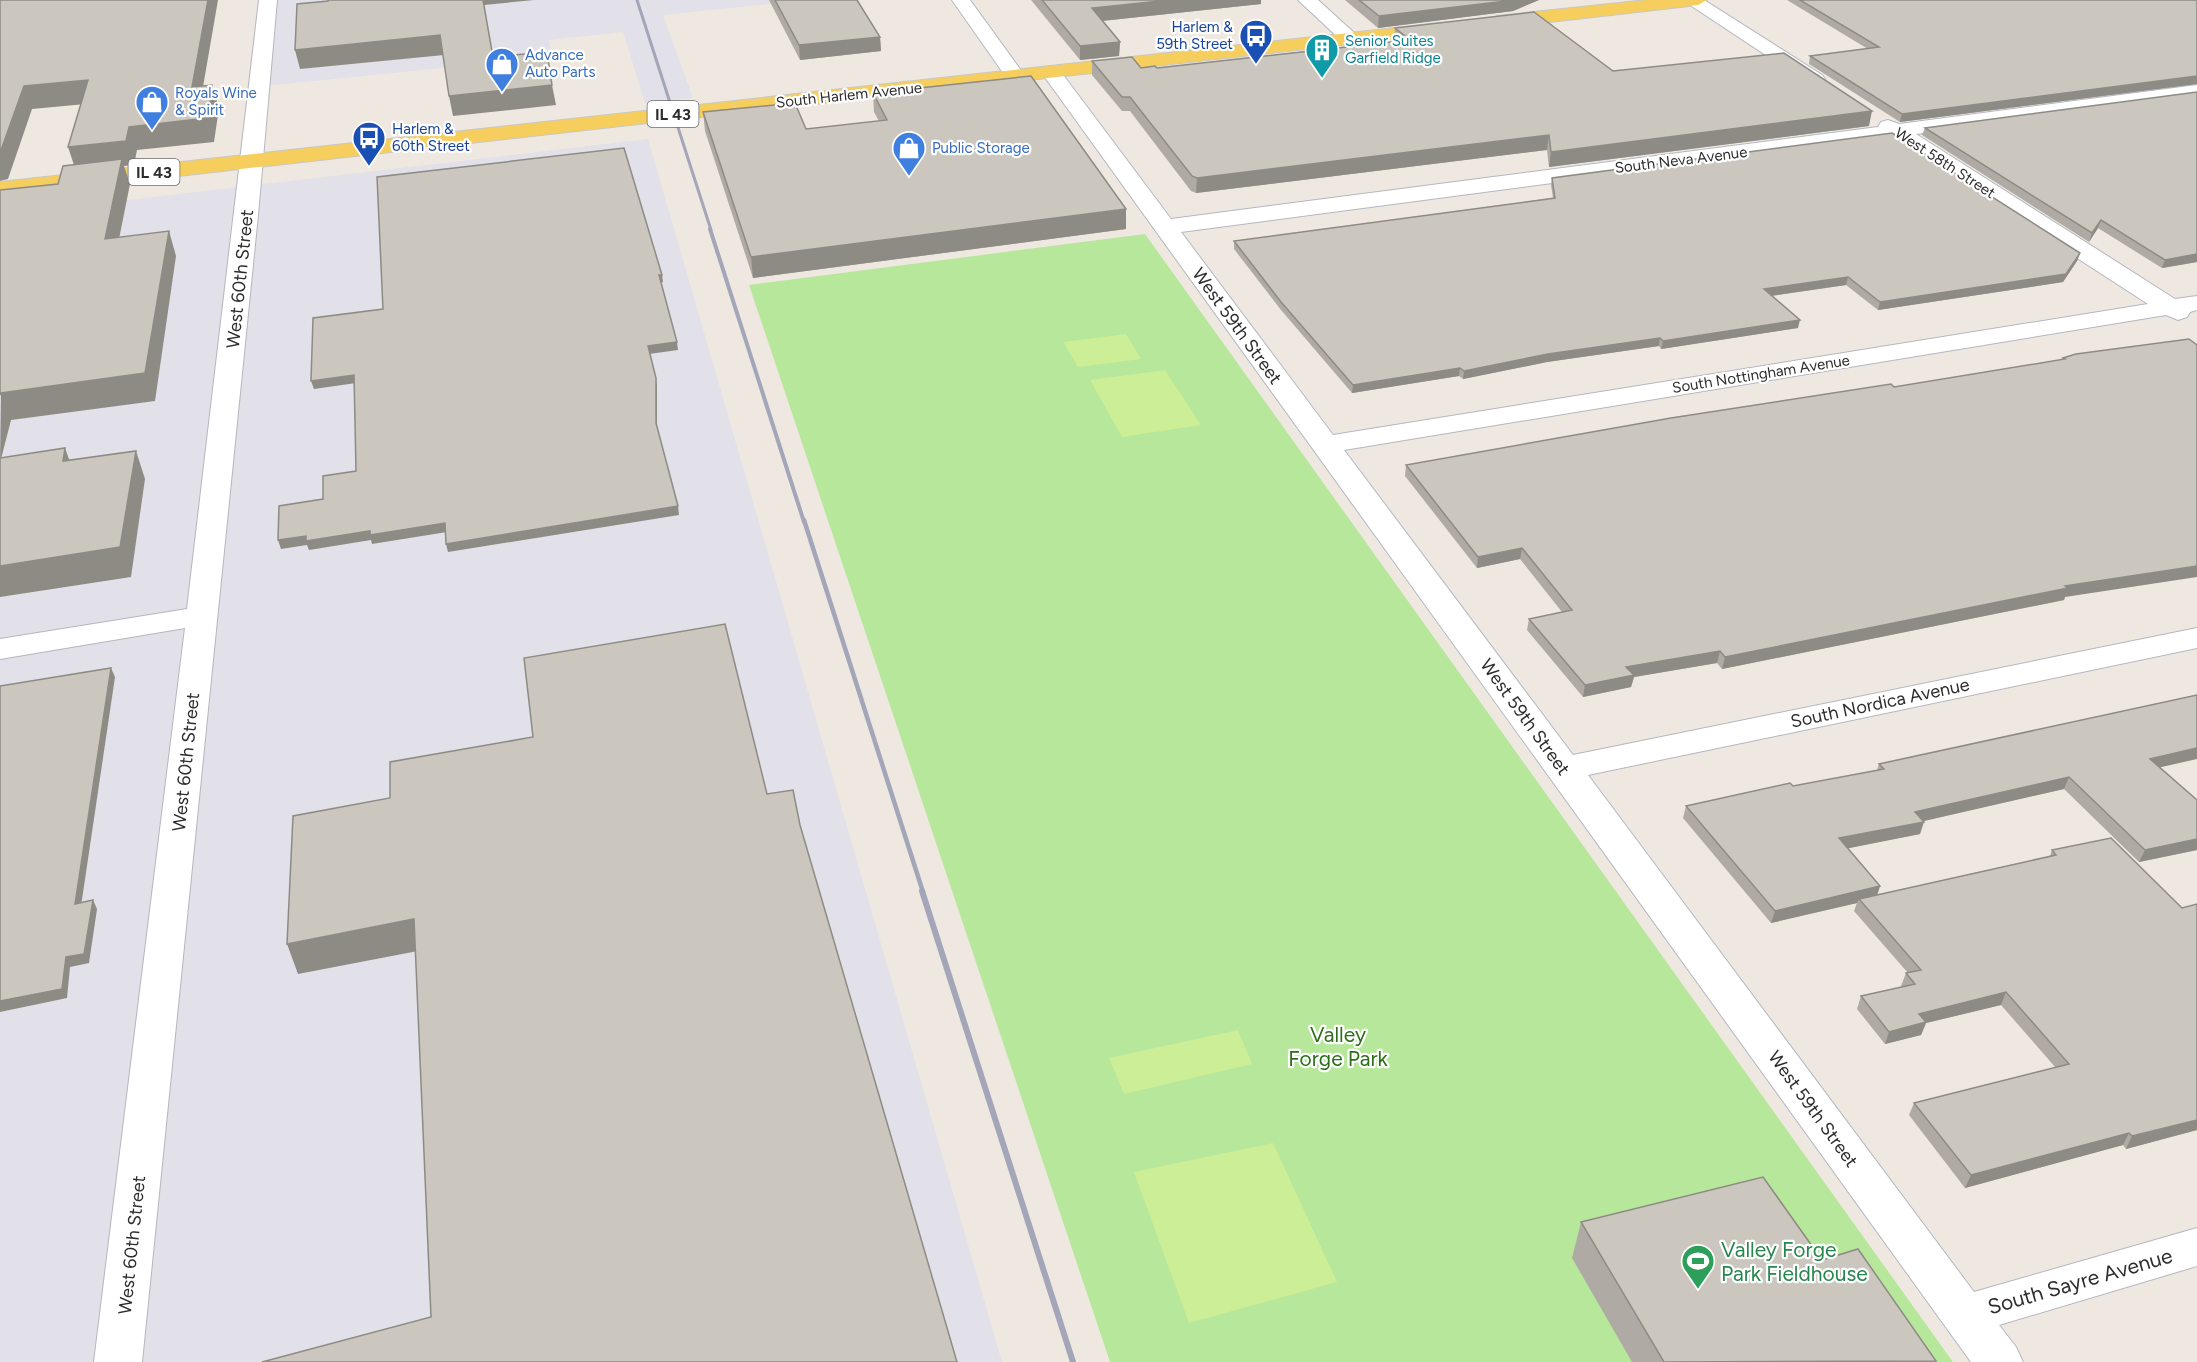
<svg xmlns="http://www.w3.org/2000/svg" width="2197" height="1362" font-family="Figtree,sans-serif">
  <rect width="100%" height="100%" fill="#efe8e0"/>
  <g fill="#e2e0e8">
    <path d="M272,0H809L663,15L693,98L645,103L623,32L549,40L552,57L264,86Z"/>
    <path d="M648,139L1002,1362H0V215Z"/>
  </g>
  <path fill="#b7e79b" d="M1145,234L1953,1362H1110L749,285Z"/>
  <g fill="#ccee97">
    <path d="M1126,334L1141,359L1078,367L1063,342Z"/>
    <path d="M1165,370L1201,425L1122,437L1090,380Z"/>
    <path d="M1238,1030L1252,1064L1124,1094L1109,1058Z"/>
    <path d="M1273,1143L1337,1282L1189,1323L1134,1172Z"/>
  </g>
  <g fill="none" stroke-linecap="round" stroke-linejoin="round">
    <g stroke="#b3b7c1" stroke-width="2">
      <g id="minor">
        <path d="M259,0H277L258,215L142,1362H94L185,628L0,659V639L187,609Z"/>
        <path d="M952,0H970L1025,76L1022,80H1008Z"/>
        <path d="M1298,0H1318L1361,39L1351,45L1344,43Z"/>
        <path d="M1704,0L1822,75L1825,79L1822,83H1808L1684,1Z"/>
        <path d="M1051,66L1058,68L1171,219L1878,127L1881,122L1888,120L1899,124L2197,85V97L1916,134L2175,299L2197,296V310L2190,312L2187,317L2178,320L2166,315L1344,450L1573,755L2197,628V648L1588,775L1974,1292L2197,1228V1266L1999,1325L2016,1347L2023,1362H1971L1044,76L1041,72L1044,68ZM1892,138L2148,304L1333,435L1181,232Z"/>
      </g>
    </g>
    <g stroke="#c8c8c8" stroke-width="2">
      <g id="major">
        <path d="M1647,0H1707L1698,5L1497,28L1488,22L1497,16Z"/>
        <path d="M1440,23L1449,29L1447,33L0,196V182Z"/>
      </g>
    </g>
    <use href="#minor" fill="#fff" fill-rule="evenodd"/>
    <use href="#major" fill="#f6ce5e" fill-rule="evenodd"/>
    <path stroke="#a2a6b8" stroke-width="3" d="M637,0L711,230"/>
    <path stroke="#a2a6b8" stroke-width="4" d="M710,229L804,522"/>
    <path stroke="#a2a6b8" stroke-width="4.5" d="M804,520L923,892"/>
    <path stroke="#a2a6b8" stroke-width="6" d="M922,891L1073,1362"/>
  </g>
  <g fill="#afaaa3">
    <path d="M769,0H857L880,37L881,51L800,60Z"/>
    <path d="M1031,0H1261V4L1102,21L1120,42L1119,56L1080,60Z"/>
    <path d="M1345,0H1539L1513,11L1378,28Z"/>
    <path d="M1787,0H2197V84L1900,122L1809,64L1810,56L1868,49Z"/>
    <path d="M1395,28L1613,71L1869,126L1549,167L1547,150L1196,193L1191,191L1130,111H1122L1092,75V61L1141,68H1157L1394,41Z"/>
    <path d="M873,93L1126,229L753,278L705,131L703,112L806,129L879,121L874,112Z"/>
    <path d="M1925,128L2197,262L2162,268L2098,228L2089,242L1922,135Z"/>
    <path d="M1552,178L2080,253L2077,261L2063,282L1878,310L1846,285L1772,296L1798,328L1661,349L1659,346L1547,362L1463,379L1459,376L1352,393L1281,310L1234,249V241L1553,198L1551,185Z"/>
    <path d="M2076,354L2065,597L2064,600L1722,669L1717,663L1634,677L1631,687L1583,697L1527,630L1529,619L1562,612L1520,559L1477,568L1405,476L1406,465L1894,387L2063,359V358Z"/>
    <path d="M1879,764L2160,767L2197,800V850L2139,862L2064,789L1923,821L1920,834L1847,848L1880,886L1877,895L2050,856L2052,850L2182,908L2197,904V1130L2126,1149L2123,1145L1965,1188L1909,1115L1914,1103L2056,1068L2001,1005L1926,1023L1921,1035L1885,1044L1857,1009L1861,996L1902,987L1901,986L1906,973H1908L1854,911L1857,903L1771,923L1683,818L1686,806L1877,770Z"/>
    <path d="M1581,1222L1822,1260L1936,1362H1632L1572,1258Z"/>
  </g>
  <g fill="#8e8b85">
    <path d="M208,0H218L199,110L192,87Z"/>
    <path d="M483,0H534L484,5Z"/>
    <path d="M1170,0H1261V4L1092,22V8Z"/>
    <path d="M1515,0H1539L1513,11L1378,28L1379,16Z"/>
    <path d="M440,35L444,55L300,69L295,50Z"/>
    <path d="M880,37L881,51L800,60L799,45Z"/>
    <path d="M1120,42L1119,56L1080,60V46Z"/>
    <path d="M2197,76V84L1900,122L1902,114Z"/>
    <path d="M88,80L96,103L32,109L8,179L0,181V153L24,86Z"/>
    <path d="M212,85L219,108L214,142L137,150L134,165L124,166L130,184L114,264L76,171L68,147L129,127Z"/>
    <path d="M552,85L556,105L453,116L449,96Z"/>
    <path d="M1872,111L1869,126L1549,167L1551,152Z"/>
    <path d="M1549,135L1547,150L1196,193L1197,178Z"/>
    <path d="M1126,209V229L753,278L751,257Z"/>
    <path d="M2101,220L2098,228L2089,242L2092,233Z"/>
    <path d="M169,231L176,256L155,401L11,420L0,463L1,393Z"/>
    <path d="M2080,253L2077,261L2063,282L1878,310L1880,302Z"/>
    <path d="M2197,254V262L2162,268L2165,260Z"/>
    <path d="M659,275H662L663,282L660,283Z"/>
    <path d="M1848,277L1846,285L1762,297L1764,289Z"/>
    <path d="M1800,320L1798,328L1661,349L1663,341Z"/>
    <path d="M1660,338L1659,346L1547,362L1463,379L1464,371L1548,354Z"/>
    <path d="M677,342L678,350L649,354L648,346Z"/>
    <path d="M1460,368L1459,376L1352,393L1353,385Z"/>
    <path d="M354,375L356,383L314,389L311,381Z"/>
    <path d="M656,378L657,386V432L656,423Z"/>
    <path d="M65,448L75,476L63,461Z"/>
    <path d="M136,451L145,479L131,577L0,597V566Z"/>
    <path d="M678,506L679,515L448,552L446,544Z"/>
    <path d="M445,523L447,532L372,544L371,540L309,550L307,545L281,549L278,540L306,536L370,531Z"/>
    <path d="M1522,548L1520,559L1477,568L1478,557Z"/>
    <path d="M2197,566V577L2065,597L2064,600L1722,669L1725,657L2065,586Z"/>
    <path d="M1720,651L1717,663L1634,677L1631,687L1583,697L1585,685L1626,667Z"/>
    <path d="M111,668L115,677L80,913L75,904Z"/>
    <path d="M2197,748V759L2144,771L2150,759Z"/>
    <path d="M2069,777L2064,789L1911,824L1915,812Z"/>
    <path d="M1924,822L1920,834L1835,851L1839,838Z"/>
    <path d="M2197,839V850L2139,862L2145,850Z"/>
    <path d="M1880,886L1876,899H1859L1857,903L1771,923L1775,911Z"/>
    <path d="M93,900L97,909L89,963L70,967L67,998L0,1012V1001Z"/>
    <path d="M414,919L423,950L298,974L287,944Z"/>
    <path d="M2006,992L2001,1005L1926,1023L1921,1035L1885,1044L1889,1032L1919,1014Z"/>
    <path d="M2197,1120V1130L2126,1149L2132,1136Z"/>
    <path d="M2129,1133L2123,1145L1965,1188L1971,1175Z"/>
  </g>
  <g fill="#cbc6be" stroke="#8e8b85" stroke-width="1.5">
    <path d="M0,0H208L192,87L212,85L208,118L129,127L126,141L68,147L88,80L24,86L0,153Z"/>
    <path d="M328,0H483L493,57L547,52L552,85L449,96L440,35L295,50L297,4L328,1Z"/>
    <path d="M775,0H857L880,37L799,45Z"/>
    <path d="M1042,0H1170L1092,8L1120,42L1080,46Z"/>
    <path d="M1359,0H1515L1379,16Z"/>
    <path d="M1800,0H2197V76L1902,114L1810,56L1879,47Z"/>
    <path d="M1534,12L1613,71L1784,53L1872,111L1551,152L1549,135L1197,178L1192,176L1130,97H1122L1092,61L1132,57L1141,68L1155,66L1157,68L1410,40L1395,28Z"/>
    <path d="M1031,76L1126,209L751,257L703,112L795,103L806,129L887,120L873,93Z"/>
    <path d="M2197,92V254L2165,260L2101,220L2092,233L1925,128Z"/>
    <path d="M1892,133L2080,253L2066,274L1880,302L1848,277L1764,289L1800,320L1663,341L1660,338L1548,354L1464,371L1460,368L1353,385L1281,302L1234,241L1555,198L1552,178Z"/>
    <path d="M624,148L662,275H659L677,342L648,346L656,378V423L678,506L446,544L445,523L370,535V531L306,541V536L278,540L279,506L323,499V476L356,471L354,375L311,381L313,318L383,309L377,177Z"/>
    <path d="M122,159L105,239L169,231L145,373L1,393L0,395V190L58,184L63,166Z"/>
    <path d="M2189,339L2197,345V566L2065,586L2068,588L1725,657L1720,651L1626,667L1634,675L1585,685L1529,619L1572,610L1522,548L1478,557L1406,465L1671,418L1891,384L1894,387L2065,359L2063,358L2076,354Z"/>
    <path d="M65,448L63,461L136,451L120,547L0,566V458Z"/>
    <path d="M725,624L767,794L793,790L800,825L957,1362H262L431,1317L414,919L287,944L293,816L390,798V762L533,737L524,658Z"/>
    <path d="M111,668L75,904L93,900L84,954L66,957L62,989L0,1001V686Z"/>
    <path d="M2197,695V748L2150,759L2197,800V839L2145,850L2069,777L1915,812L1924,822L1839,838L1880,886L1775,911L1686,806L1790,783L1793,786L1884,769L1879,764Z"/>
    <path d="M2111,838L2182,908L2197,904V1120L2132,1136L2129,1133L1971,1175L1914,1103L2069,1064L2006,992L1919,1014L1926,1022L1889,1032L1861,996L1915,984L1906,973L1921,970L1859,899L2056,855L2052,850Z"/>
    <path d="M1763,1177L1822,1260L1858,1249L1936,1361L1664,1362L1581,1222Z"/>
  </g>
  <defs>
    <g id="bus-pin" transform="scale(1.725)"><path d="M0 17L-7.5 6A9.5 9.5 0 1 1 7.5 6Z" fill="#1a4fb4" stroke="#fff"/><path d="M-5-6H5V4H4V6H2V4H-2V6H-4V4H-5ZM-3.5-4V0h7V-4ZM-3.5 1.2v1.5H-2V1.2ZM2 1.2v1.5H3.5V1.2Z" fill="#fff"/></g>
    <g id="building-pin" transform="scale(1.725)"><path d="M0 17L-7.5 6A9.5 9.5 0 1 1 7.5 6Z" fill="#0f9aa8" stroke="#fff"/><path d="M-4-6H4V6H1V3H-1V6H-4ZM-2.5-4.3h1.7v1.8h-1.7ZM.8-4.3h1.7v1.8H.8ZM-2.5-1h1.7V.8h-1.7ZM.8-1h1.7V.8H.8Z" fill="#fff"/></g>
    <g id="shop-pin" transform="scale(1.725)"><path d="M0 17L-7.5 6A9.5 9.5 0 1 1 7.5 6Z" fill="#3f7fe0" stroke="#fff"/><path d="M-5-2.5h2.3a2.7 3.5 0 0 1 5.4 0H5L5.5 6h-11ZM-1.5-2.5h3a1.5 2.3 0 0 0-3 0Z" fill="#fff"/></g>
    <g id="stadium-pin" transform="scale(1.725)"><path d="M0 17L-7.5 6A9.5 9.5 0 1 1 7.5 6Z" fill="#2e9e5b" stroke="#fff"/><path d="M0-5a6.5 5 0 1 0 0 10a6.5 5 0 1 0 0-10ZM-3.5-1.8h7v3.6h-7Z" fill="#fff"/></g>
  </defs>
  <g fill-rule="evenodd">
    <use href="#bus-pin" x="1256" y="36"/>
    <use href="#building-pin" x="1322" y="50"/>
    <use href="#shop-pin" x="502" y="64"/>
    <use href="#shop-pin" x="152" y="102"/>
    <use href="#bus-pin" x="369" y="138"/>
    <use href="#shop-pin" x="909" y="148"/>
    <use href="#stadium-pin" x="1698" y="1261"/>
  </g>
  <g text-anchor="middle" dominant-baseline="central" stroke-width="4.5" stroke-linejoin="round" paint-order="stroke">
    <g font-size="15" fill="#164399" stroke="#fff" text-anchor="end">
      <text x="1233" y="27">Harlem &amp;<tspan x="1233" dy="17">59th Street</tspan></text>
      <text x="392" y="129" text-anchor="start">Harlem &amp;<tspan x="392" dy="17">60th Street</tspan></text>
    </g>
    <g font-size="15" fill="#0d838f" stroke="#fff" text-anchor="start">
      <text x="1345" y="41">Senior Suites<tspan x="1345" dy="17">Garfield Ridge</tspan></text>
    </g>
    <g font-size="15" fill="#366cbe" stroke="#fff" text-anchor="start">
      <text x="525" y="55">Advance<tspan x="525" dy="17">Auto Parts</tspan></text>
      <text x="175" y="93">Royals Wine<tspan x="175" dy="17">&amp; Spirit</tspan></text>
      <text x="932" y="148">Public Storage</text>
    </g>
    <g font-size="15" fill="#2d2d2d" stroke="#fff">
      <text transform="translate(849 95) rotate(-6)">South Harlem Avenue</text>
      <text transform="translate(1681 160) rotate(-7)">South Neva Avenue</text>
      <text transform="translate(1945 163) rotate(33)">West 58th Street</text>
      <text transform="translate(1761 374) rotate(-9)">South Nottingham Avenue</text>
    </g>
    <g fill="#fff" stroke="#6c6c6c" stroke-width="1.5">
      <rect x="647.5" y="101" width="51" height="26" rx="4.5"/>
      <rect x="128.5" y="159" width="51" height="26" rx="4.5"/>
    </g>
    <g font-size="16" font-weight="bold" fill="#2d2d2d">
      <text x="673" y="114">IL 43</text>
      <text x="154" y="172">IL 43</text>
    </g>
    <g font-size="18" fill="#2d2d2d" stroke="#fff">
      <text transform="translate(240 279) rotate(-84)">West 60th Street</text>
      <text transform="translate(1237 326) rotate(54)">West 59th Street</text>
      <text transform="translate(1880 703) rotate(-12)">South Nordica Avenue</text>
      <text transform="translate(1525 717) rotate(54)">West 59th Street</text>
      <text transform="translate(186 762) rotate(-84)">West 60th Street</text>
      <text transform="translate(1813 1109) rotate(54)">West 59th Street</text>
      <text transform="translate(132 1245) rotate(-84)">West 60th Street</text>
    </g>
    <g font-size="21" fill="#2d6f19" stroke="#fff">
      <text x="1338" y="1034">Valley<tspan x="1338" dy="24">Forge Park</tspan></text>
    </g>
    <g font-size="21" fill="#27864d" stroke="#fff" text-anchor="start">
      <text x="1721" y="1249">Valley Forge<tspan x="1721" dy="24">Park Fieldhouse</tspan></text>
    </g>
    <g font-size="21" fill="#2d2d2d" stroke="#fff">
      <text transform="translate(2080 1281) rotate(-16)">South Sayre Avenue</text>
    </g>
  </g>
</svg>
